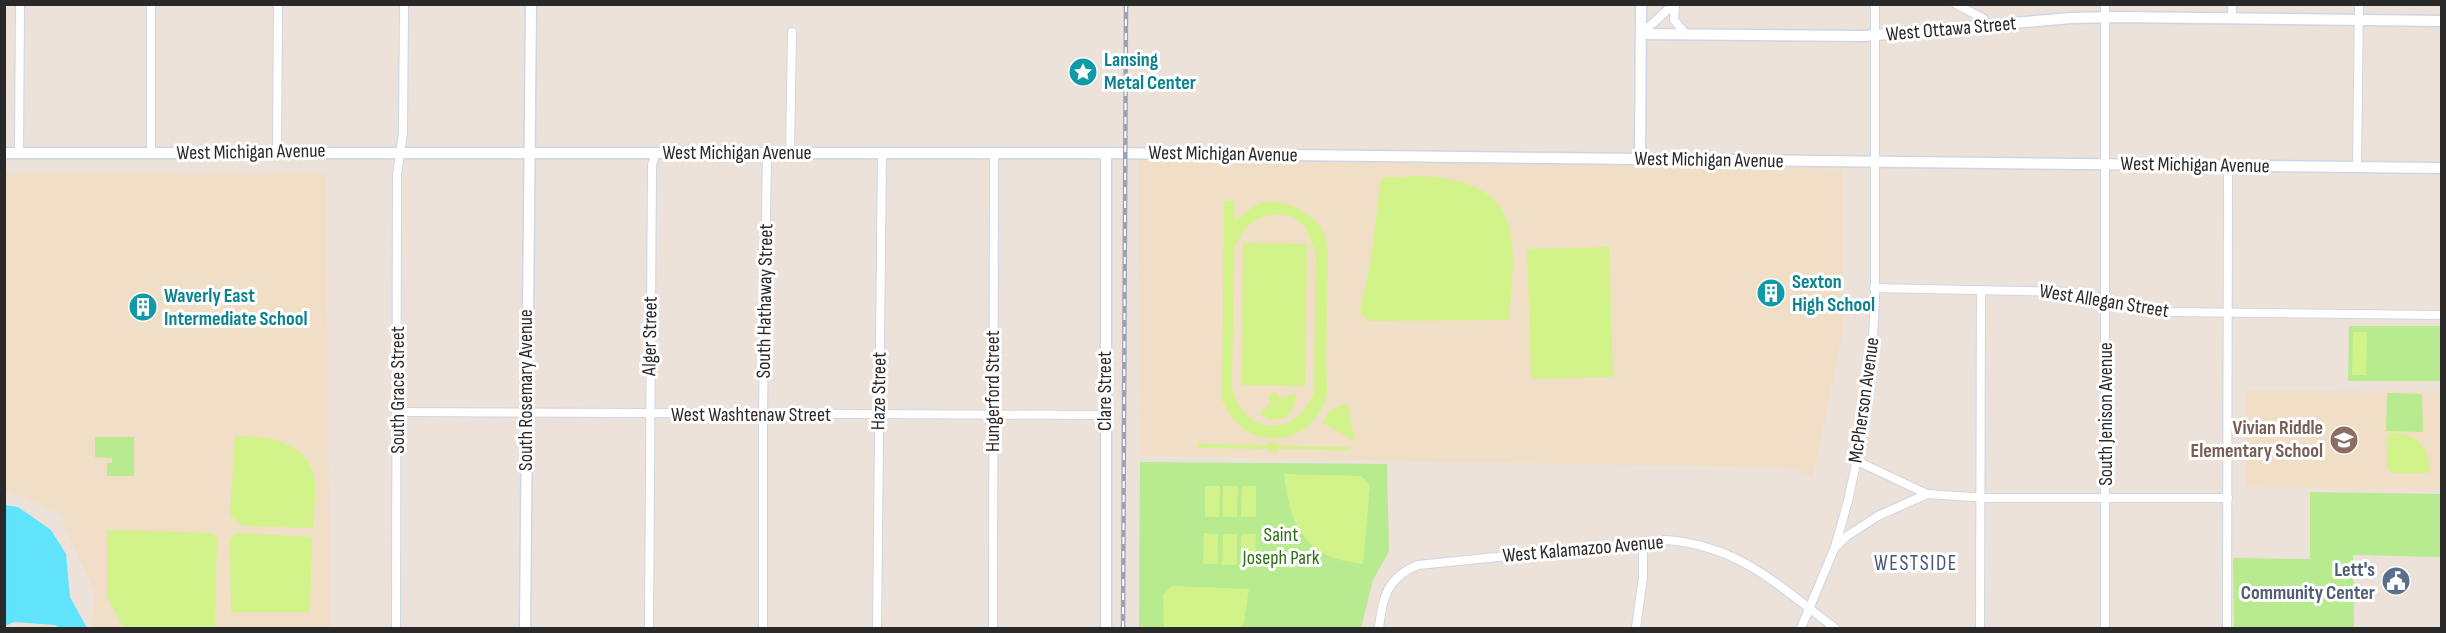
<svg xmlns="http://www.w3.org/2000/svg" width="2446" height="633" font-family="'Sofia Sans Condensed',sans-serif">
  <rect width="100%" height="100%" fill="#ede2d9"/>
  <g fill="#f1dec6">
    <path d="M1139,158L1843,169V330L1813,478L1788,468L1140,456Z"/>
    <path d="M4,173H326L330,628H92L94,592L59,513L5,490Z"/>
    <path d="M2246,390L2441,392V490L2246,487Z"/>
  </g>
  <g fill="#b8ea8f">
    <path d="M2349,326H2441V381H2348Z"/>
    <path d="M2387,393L2422,394L2423,432L2386,431Z"/>
    <path d="M95,437H134V476H107V463H112V458L95,457Z"/>
    <path d="M1140,462L1387,464L1389,551L1373,580L1361,628H1139Z"/>
    <path d="M2310,492L2441,494V557L2353,555L2354,628H2234L2233,558L2310,559Z"/>
  </g>
  <g fill="#d2f389" fill-rule="evenodd">
    <path d="M1420,176C1525,182 1516,236 1509,320L1368,321L1360,311L1370,265L1381,178Z"/>
    <path d="M1224,201H1234L1235,221C1242,215 1250,208 1259,204C1280,196 1310,211 1322,229C1326,236 1327,245 1328,252C1327,288 1327,323 1326,359C1326,372 1329,388 1325,400C1317,424 1295,441 1269,438C1244,436 1232,420 1222,400ZM1273,214L1290,216L1304,225L1316,253L1314,392C1297,439 1243,437 1232,387L1234,250C1242,229 1251,219 1273,214Z"/>
    <path d="M1243,243L1307,244L1305,386L1242,385Z"/>
    <path d="M1609,247L1613,377L1531,379L1527,249Z"/>
    <path d="M2353,332H2367L2366,375H2352Z"/>
    <path d="M1275,392L1279,398L1296,394L1293,408L1284,418L1270,420L1260,414L1271,402L1268,396Z"/>
    <path d="M1348,404L1353,433L1356,437L1353,440L1323,423C1328,411 1335,406 1348,404Z"/>
    <path d="M2388,433C2416,433 2430,445 2429,473H2392L2387,468Z"/>
    <path d="M235,436C266,436 307,441 314,477C318,492 313,512 313,528L243,526L230,515Z"/>
    <path d="M1269,443H1278L1279,446L1350,447V450L1278,449V452H1269V449L1197,448V444L1268,445Z"/>
    <path d="M1284,474L1361,476L1370,485L1363,564C1353,562 1340,561 1331,557C1295,541 1288,508 1284,474Z"/>
    <path d="M1205,486H1220L1219,517H1205Z"/>
    <path d="M1223,486H1238L1237,517H1223Z"/>
    <path d="M1242,486H1256V517H1241Z"/>
    <path d="M107,530L212,533L217,538L215,628H124L107,597Z"/>
    <path d="M236,533L312,537L310,612H231L230,539Z"/>
    <path d="M1204,533L1218,534V564H1203Z"/>
    <path d="M1223,534H1237V565H1222Z"/>
    <path d="M1241,534H1256L1255,565H1241Z"/>
    <path d="M1172,586L1249,589L1244,623L1240,628H1164L1163,595Z"/>
  </g>
  <path fill="#5fe4fc" d="M5,505L18,507L51,530L66,554L70,597L87,628H59L55,625L14,622L5,626Z"/>
  <g fill="none" stroke-linecap="round" stroke-linejoin="round">
    <g stroke="#ced5e4" stroke-width="10">
      <g id="street">
        <path d="M1675,4L1674,20L1686,34"/>
        <path d="M1956,4L1984,19L1989,26"/>
        <path d="M2232,4V19"/>
        <path d="M1641,34L1674,4"/>
        <path d="M277,152L278,4"/>
        <path d="M19,153L20,4"/>
        <path d="M151,153V4"/>
        <path d="M790,153L792,32"/>
        <path d="M2357,167L2359,4"/>
        <path d="M1874,288L2069,292C2103,298 2134,310 2170,312L2442,315"/>
        <path d="M398,412L1105,415"/>
        <path d="M1857,461L1927,494"/>
        <path d="M1837,546L1847,536L1878,516L1927,494L1989,498H2228"/>
        <path d="M396,628L397,175L403,133L404,4"/>
        <path d="M649,628L652,165L656,152"/>
        <path d="M763,628V415L767,153"/>
        <path d="M877,628L882,153"/>
        <path d="M993,628L994,153"/>
        <path d="M1379,628C1382,599 1387,577 1418,565L1666,540C1741,546 1778,586 1835,628"/>
        <path d="M1636,628L1643,577V541"/>
        <path d="M1801,628L1835,547L1848,501L1865,421L1871,375L1875,299V4"/>
        <path d="M1980,628L1981,290"/>
        <path d="M2105,628V4"/>
        <path d="M2227,628L2228,166"/>
      </g>
    </g>
    <g stroke="#ced5e4" stroke-width="13">
      <g id="secondary">
        <path d="M1641,34L1864,36L2071,18L2117,17L2442,21"/>
        <path d="M4,153H1106L2442,168"/>
        <path d="M1640,159L1641,4"/>
        <path d="M525,628L531,4"/>
        <path d="M1106,628V153"/>
      </g>
    </g>
    <use href="#street" stroke="#fff" stroke-width="8"/>
    <use href="#secondary" stroke="#fff" stroke-width="10"/>
    <g stroke="#9ba2b6" stroke-width="4.5">
      <path id="rail" d="M1123,628L1126,4"/>
    </g>
    <use href="#rail" stroke="#fff" stroke-width="2" stroke-dasharray="7" stroke-linecap="butt"/>
  </g>
  <defs>
    <g id="sight-disc" transform="scale(1.5)"><circle r="9.5" fill="#0f9aa8" stroke="#fff"/><path d="M0-6L1.8-2.2L6-1.7L2.9 1.2L3.7 5.4L0 3.3L-3.7 5.4L-2.9 1.2L-6-1.7L-1.8-2.2Z" fill="#fff"/></g>
    <g id="building-disc" transform="scale(1.5)"><circle r="9.5" fill="#0f9aa8" stroke="#fff"/><path d="M-4-6H4V6H1V3H-1V6H-4ZM-2.5-4.3h1.7v1.8h-1.7ZM.8-4.3h1.7v1.8H.8ZM-2.5-1h1.7V.8h-1.7ZM.8-1h1.7V.8H.8Z" fill="#fff"/></g>
    <g id="school-disc" transform="scale(1.5)"><circle r="9.5" fill="#8d6e63" stroke="#fff"/><path d="M0-5L7-2L0 1L-7-2ZM-4 1L0 2.5L4 1V4Q0 6-4 4Z" fill="#fff"/></g>
    <g id="civic-disc" transform="scale(1.5)"><circle r="9.5" fill="#5c6f8a" stroke="#fff"/><path d="M-.6-6.5H3V-4.5H.6V-3L4-1V1h2V6H-6V1h2V-1L-.6-3ZM-1.2 2.5V6h2.4V2.5Z" fill="#fff"/></g>
  </defs>
  <g fill-rule="evenodd">
    <use href="#sight-disc" x="1083" y="72"/>
    <use href="#building-disc" x="1771" y="293"/>
    <use href="#building-disc" x="143" y="307"/>
    <use href="#school-disc" x="2344" y="440"/>
    <use href="#civic-disc" x="2396" y="581"/>
  </g>
  <g text-anchor="middle" dominant-baseline="central" stroke-width="6" stroke-linejoin="round" paint-order="stroke">
    <g font-size="20" fill="#292929" stroke="#fff">
      <text transform="translate(1951 29) rotate(-5)">West Ottawa Street</text>
      <text transform="translate(251 152) rotate(-1)">West Michigan Avenue</text>
      <text x="737" y="153">West Michigan Avenue</text>
      <text transform="translate(1223 154) rotate(1)">West Michigan Avenue</text>
      <text transform="translate(1709 160) rotate(1)">West Michigan Avenue</text>
      <text transform="translate(2195 165) rotate(1)">West Michigan Avenue</text>
      <text transform="translate(765 301) rotate(-89)">South Hathaway Street</text>
      <text transform="translate(2104 301) rotate(9)">West Allegan Street</text>
      <text transform="translate(650 336) rotate(-89)">Alger Street</text>
      <text transform="translate(398 390) rotate(-90)">South Grace Street</text>
      <text transform="translate(526 390) rotate(-90)">South Rosemary Avenue</text>
      <text transform="translate(879 391) rotate(-89)">Haze Street</text>
      <text transform="translate(993 391) rotate(-90)">Hungerford Street</text>
      <text transform="translate(1105 391) rotate(-90)">Clare Street</text>
      <text transform="translate(1864 400) rotate(-82)">McPherson Avenue</text>
      <text transform="translate(2106 414) rotate(-90)">South Jenison Avenue</text>
      <text x="751" y="415">West Washtenaw Street</text>
      <text transform="translate(1583 549) rotate(-5)">West Kalamazoo Avenue</text>
    </g>
    <g font-size="20" font-weight="bold" fill="#0d838f" stroke="#fff" text-anchor="start">
      <text x="1104" y="60">Lansing<tspan x="1104" dy="23">Metal Center</tspan></text>
      <text x="1792" y="282">Sexton<tspan x="1792" dy="23">High School</tspan></text>
      <text x="164" y="296">Waverly East<tspan x="164" dy="23">Intermediate School</tspan></text>
    </g>
    <g font-size="20" font-weight="bold" fill="#785e54" stroke="#fff" text-anchor="end">
      <text x="2323" y="428">Vivian Riddle<tspan x="2323" dy="23">Elementary School</tspan></text>
    </g>
    <g font-size="20" fill="#2f6d12" stroke="#fff">
      <text x="1281" y="535">Saint<tspan x="1281" dy="23">Joseph Park</tspan></text>
    </g>
    <g font-size="20" font-weight="bold" fill="#4e5e75" stroke="#fff" text-anchor="end">
      <text x="2375" y="570">Lett's<tspan x="2375" dy="23">Community Center</tspan></text>
    </g>
    <g font-size="21" letter-spacing="1.5" fill="#45557e" stroke="#fff">
      <text x="1916" y="563">WESTSIDE</text>
    </g>
  </g>
  <rect width="2446" height="633" fill="none" stroke="#292929" stroke-width="12"/>
</svg>
